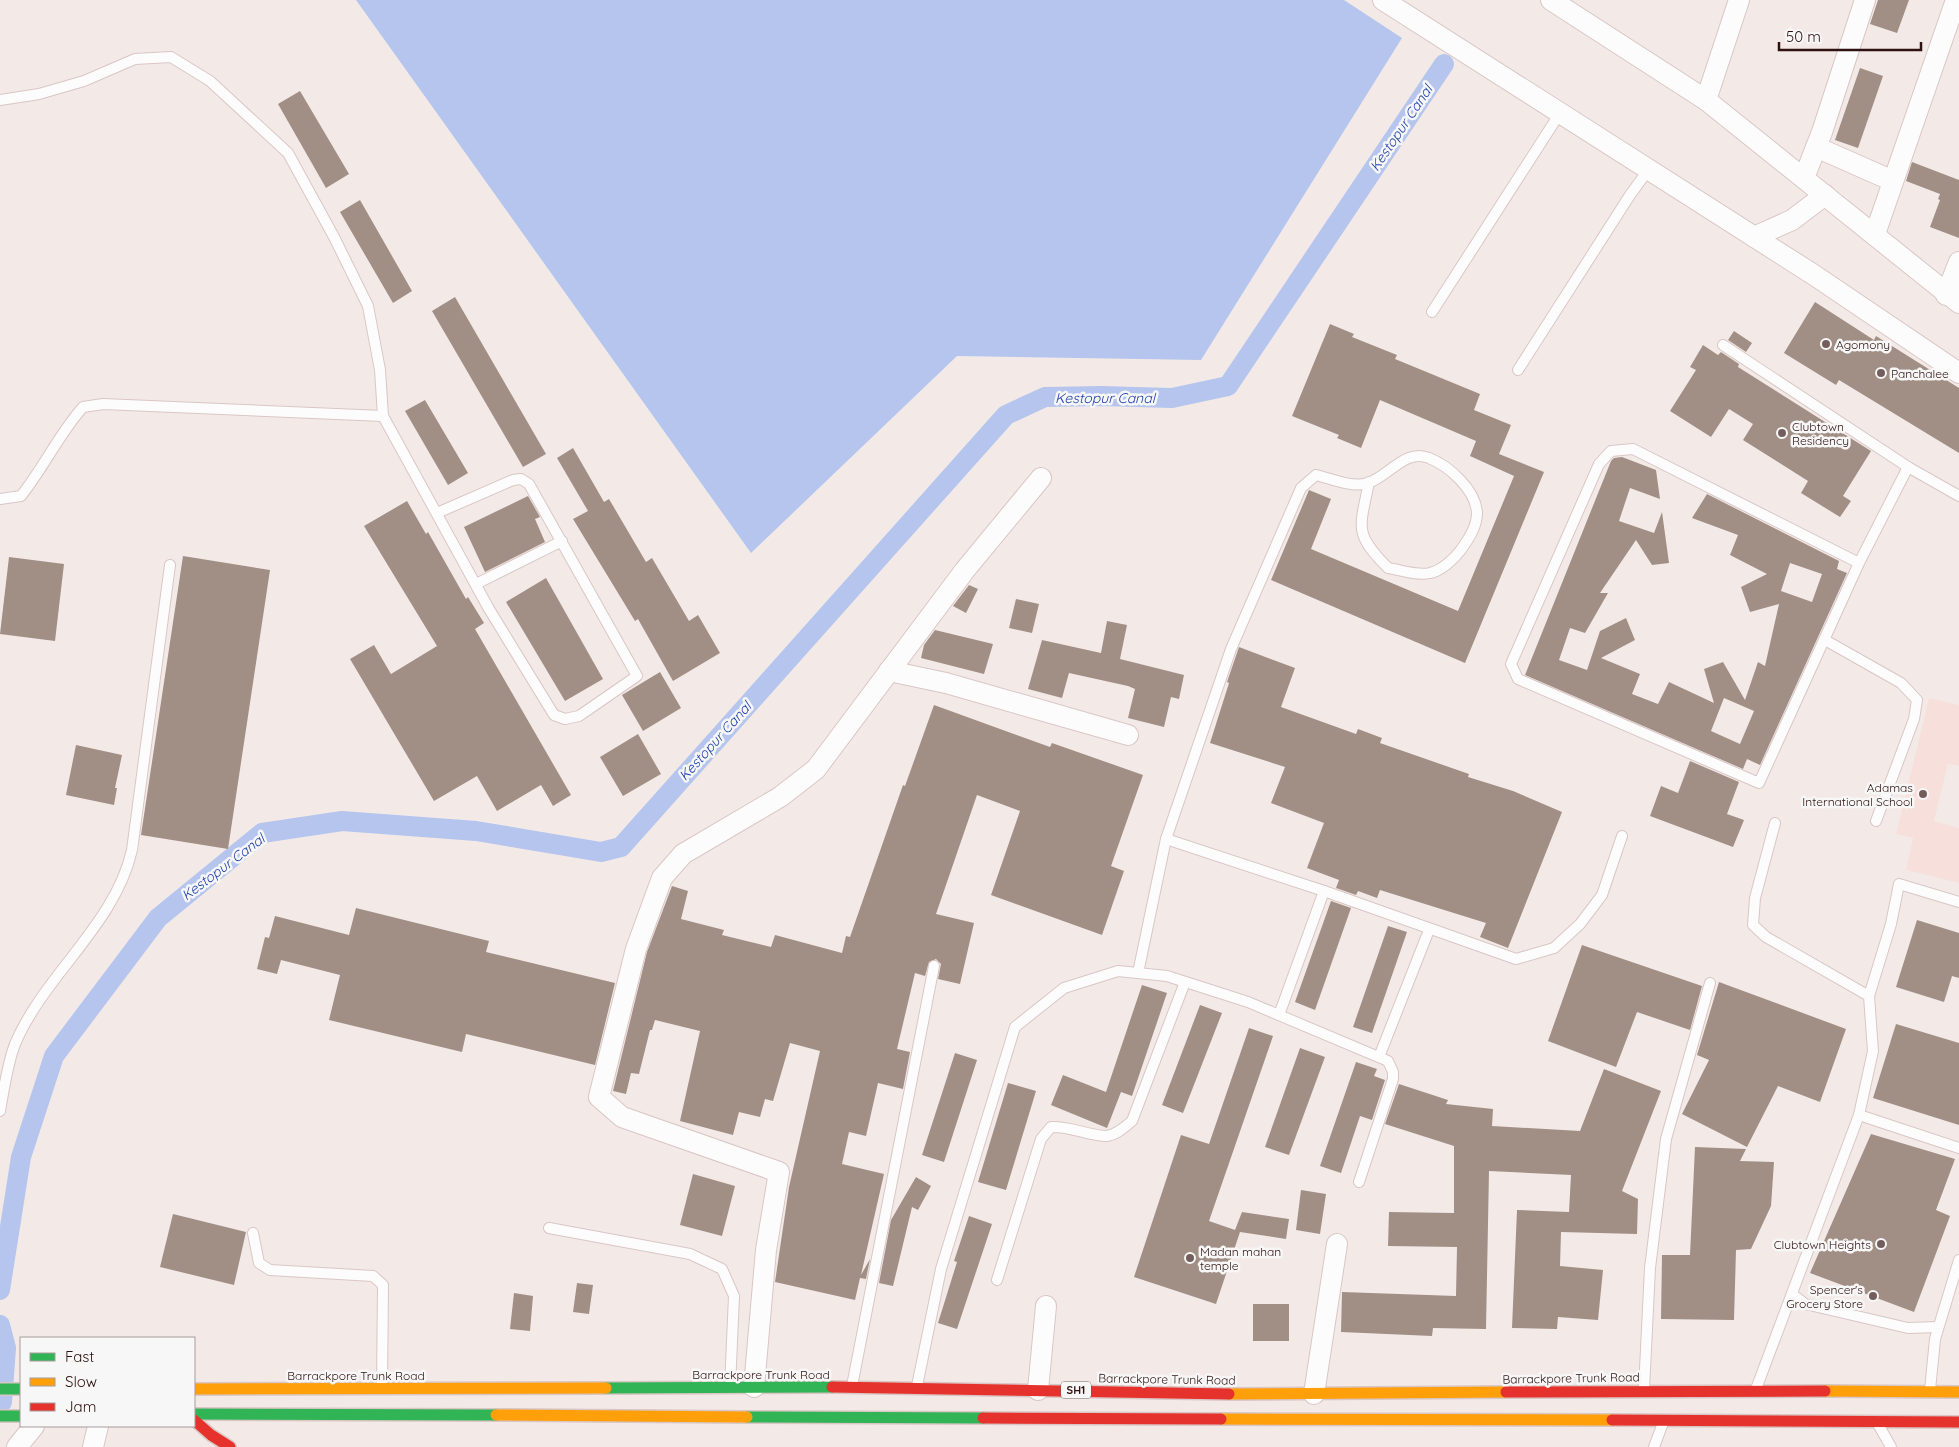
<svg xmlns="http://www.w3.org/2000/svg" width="1959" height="1447" font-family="Quicksand,sans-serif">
  <rect width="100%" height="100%" fill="#f3eae8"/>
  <path fill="#f7e0dc" d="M1929,698L1959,705V766L1948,764L1934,821L1959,828V883L1906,870L1913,838L1896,834Z"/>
  <path fill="#b5c5ed" d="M356,0H1344L1402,38L1201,360L957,356L751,553Z"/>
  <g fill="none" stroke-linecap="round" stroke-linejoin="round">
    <g stroke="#b5c5ed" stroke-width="20">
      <path d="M0,1290L21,1157L54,1056L158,918L262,833L342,821L476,831L601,852L621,847L1006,415L1045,397L1101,396L1172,398L1228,386L1444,64"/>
      <path d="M0,1325L6,1348L2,1402"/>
    </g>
  </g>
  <g fill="#a18f85" fill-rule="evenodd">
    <path d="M1878,0H1909L1897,33L1870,24Z"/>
    <path d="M1860,68L1883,76L1858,148L1835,140Z"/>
    <path d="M300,91L349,174L326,188L278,104Z"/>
    <path d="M1912,162L1959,180V238L1930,227L1940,200L1938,199L1940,194L1906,181Z"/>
    <path d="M360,200L412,291L393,303L340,212Z"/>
    <path d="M455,297L546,454L523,467L432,311Z"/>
    <path d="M1815,302L1874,340L1876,336L1959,388V453L1839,380L1836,385L1784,353Z"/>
    <path d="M1330,324L1354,334L1352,337L1397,355L1395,359L1480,394L1474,410L1511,425L1499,454L1544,472L1465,663L1271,580L1309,490L1331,499L1311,549L1458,611L1514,476L1470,456L1476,441L1380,400L1361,448L1337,438L1339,435L1292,416Z"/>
    <path d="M1734,331L1752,343L1746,352L1728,340Z"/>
    <path d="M1703,345L1718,355L1721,352L1739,364L1738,367L1871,451L1843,496L1851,501L1840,517L1801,493L1808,481L1743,440L1753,424L1729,409L1711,437L1670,411L1696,370L1690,367Z"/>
    <path d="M425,400L468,473L448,485L405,411Z"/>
    <path d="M573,448L604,502L609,499L646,562L652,558L689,621L698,615L720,653L673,681L638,619L635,621L573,519L588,511L557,458Z"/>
    <path d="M1622,457L1656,470L1660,499L1630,488L1619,521L1654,533L1662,512L1669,563L1652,565L1636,540L1600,593H1608L1585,633L1570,628L1559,660L1587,670L1600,631L1626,618L1635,640L1601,658L1640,674L1632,694L1658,704L1669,682L1714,703L1704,669L1723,662L1745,700L1758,662L1765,666L1779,604L1750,612L1741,587L1767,574L1730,555L1738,535L1692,518L1707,494L1839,561L1837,569L1847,573L1760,765L1747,759L1743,769L1525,675L1611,461L1614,458ZM1790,563L1822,574L1812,602L1781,591ZM1724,698L1754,711L1740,744L1711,731Z"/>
    <path d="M528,496L540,517L535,519L545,542L485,572L464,527Z"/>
    <path d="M407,501L426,534L428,532L466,599L468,597L484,623L475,629L571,795L553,806L541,785L497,811L477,776L434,801L350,659L374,645L391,674L437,646L364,526Z"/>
    <path d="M183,556L270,570L228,849L141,835Z"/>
    <path d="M9,557L64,564L55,641L0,634Z"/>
    <path d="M546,578L603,679L565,701L506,602Z"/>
    <path d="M969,585L978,589L966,613L953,606Z"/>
    <path d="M1016,599L1039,604L1032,633L1009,628Z"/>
    <path d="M1107,621L1127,625L1120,659L1184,675L1179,699L1171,697L1164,727L1128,718L1135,689L1128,686L1069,673L1062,698L1028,689L1042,640L1101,653Z"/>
    <path d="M935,630L993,644L984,674L921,658L924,645Z"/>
    <path d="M1239,647L1295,668L1281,707L1356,734L1358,729L1382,738L1380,743L1469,774L1468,777L1513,791L1562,812L1508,948L1480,937L1486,923L1380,890L1377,898L1358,891L1356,895L1336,888L1339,880L1307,868L1324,823L1271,803L1285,767L1210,743L1229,683L1227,682Z"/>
    <path d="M660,672L681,708L643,731L622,695Z"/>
    <path d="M934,705L1050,747L1052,743L1143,775L1111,866L1124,871L1102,935L991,895L1020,811L977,795L936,914L974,923L960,984L938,979L941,964L936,959L929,962L925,976L915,973L897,1049L910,1052L903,1089L878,1083L866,1136L849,1132L842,1164L884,1174L861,1275L870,1259L866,1279L860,1278L855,1300L775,1282L789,1187L820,1051L790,1043L773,1101L765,1099L760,1117L739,1112L733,1135L680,1121L700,1031L655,1020L652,1030H650L639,1074L631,1073L626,1094L613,1091L647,952L672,886L688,891L681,919L724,930L722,935L771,947L775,935L842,953L846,936L850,937L903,785L905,786Z"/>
    <path d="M638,734L661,774L623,796L600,757Z"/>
    <path d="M76,745L122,755L115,788H117L114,805L66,795Z"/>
    <path d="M1690,761L1739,782L1727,814L1744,820L1733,847L1650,816L1661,786L1678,793Z"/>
    <path d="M1331,901L1351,908L1315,1010L1295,1002Z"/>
    <path d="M356,908L489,941L486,952L615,983L595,1065L466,1034L462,1052L329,1020L340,975L281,960L277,974L257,969L265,937L269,938L275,916L349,935Z"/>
    <path d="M1917,920L1959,933V978L1952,976L1944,1002L1896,987Z"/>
    <path d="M1388,926L1407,932L1372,1033L1353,1027Z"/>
    <path d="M1582,945L1702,986L1690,1030L1637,1012L1616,1067L1548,1041Z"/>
    <path d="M1719,982L1846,1029L1820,1102L1778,1086L1747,1147L1682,1114L1709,1060L1697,1055Z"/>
    <path d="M1142,985L1167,993L1132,1096L1121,1092L1107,1128L1051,1105L1063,1075L1106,1092Z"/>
    <path d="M1200,1005L1222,1013L1183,1113L1162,1105Z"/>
    <path d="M1896,1024L1959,1043V1125L1873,1098Z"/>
    <path d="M1249,1028L1273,1036L1209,1221L1235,1230L1242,1212L1289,1219L1286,1239L1240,1232L1216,1304L1134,1277L1181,1135L1209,1144Z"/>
    <path d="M1300,1048L1325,1057L1289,1155L1265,1147Z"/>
    <path d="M955,1053L977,1060L944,1162L922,1155Z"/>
    <path d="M1356,1062L1377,1069L1374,1076L1385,1080L1372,1120L1360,1116L1341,1173L1320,1166Z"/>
    <path d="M1604,1069L1661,1091L1622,1191L1638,1199L1637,1234L1561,1232L1560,1266L1603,1270L1598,1320L1558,1317L1557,1329L1512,1328L1517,1210L1569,1212L1571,1175L1489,1171L1486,1329L1433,1328L1432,1336L1341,1332L1342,1292L1456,1296L1457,1247L1388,1246L1389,1212L1454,1213V1146L1385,1124L1399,1084L1448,1100L1446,1104L1493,1109L1492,1126L1580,1131Z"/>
    <path d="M1008,1083L1036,1091L1006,1190L978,1182Z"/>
    <path d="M1871,1134L1955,1159L1936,1210L1950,1216L1914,1312L1810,1273Z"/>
    <path d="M1695,1147L1746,1149L1740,1161L1774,1162L1771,1206L1751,1249L1736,1250L1734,1320L1661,1319L1662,1255H1690Z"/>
    <path d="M693,1174L735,1186L722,1236L680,1225Z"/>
    <path d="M916,1177L931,1186L918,1210L912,1207L893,1286L879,1283L891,1220Z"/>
    <path d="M1301,1190L1326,1194L1320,1234L1296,1230Z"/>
    <path d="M173,1214L246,1232L234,1285L160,1267Z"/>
    <path d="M969,1216L992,1224L957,1329L938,1323L957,1262L954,1261Z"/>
    <path d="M577,1283L593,1285L589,1314L573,1312Z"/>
    <path d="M514,1293L533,1296L530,1331L510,1329Z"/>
    <rect x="1253" y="1304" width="36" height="37"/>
  </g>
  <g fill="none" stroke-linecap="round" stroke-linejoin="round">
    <g stroke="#dac6c4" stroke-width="12">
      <g id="lane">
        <path d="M0,100L39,94L84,81L135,59L171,57L210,81L288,153L334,237L368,306L380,370L383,416L489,609L554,715L565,719L579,716L637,676L529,484L521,479L513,480L437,513"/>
        <path d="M1432,312L1560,113"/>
        <path d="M1723,345L1908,467"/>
        <path d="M1518,370L1630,195L1649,169"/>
        <path d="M0,499L21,496C44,467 59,434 83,407L103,404L383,416"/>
        <path d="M1859,563L1633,449L1611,451L1599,464L1511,664L1518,679L1759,783L1859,563L1908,467L1959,496"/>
        <path d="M476,584L562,541"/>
        <path d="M1825,640L1901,683L1917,700L1914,719L1876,821"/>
        <path d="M1166,839L1324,891L1516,959L1554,948L1580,924L1602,895L1622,836"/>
        <path d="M1138,973L1166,839L1231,649L1301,488L1316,475C1332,479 1352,488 1368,483C1389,476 1406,448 1429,458C1449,466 1476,490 1477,513C1477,527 1468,540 1460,551C1454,559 1441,571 1430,573C1417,576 1401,570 1388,568C1353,533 1360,528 1369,482"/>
        <path d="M1869,996L1891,924L1899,884L1959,902"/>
        <path d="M1279,1015L1324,891"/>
        <path d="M1379,1057L1429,930"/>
        <path d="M0,1111C4,1089 7,1065 15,1044C44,975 115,925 132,850L170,565"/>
        <path d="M1859,1115L1959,1148"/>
        <path d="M549,1228L690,1254L722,1269L734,1296L730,1387"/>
        <path d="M253,1233L259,1263L270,1270L373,1276L383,1285L382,1387"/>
        <path d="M997,1280L1041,1139L1051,1127C1070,1126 1086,1135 1105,1136C1115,1136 1125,1127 1132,1121L1185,982"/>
        <path d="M1792,1294L1805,1304L1908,1328L1938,1327"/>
        <path d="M852,1386L934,966"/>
        <path d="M917,1386L941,1269L1015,1027L1064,988L1118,971L1167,976L1248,1002L1388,1061L1393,1072V1079L1359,1182"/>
        <path d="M1644,1389L1650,1268L1666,1139L1710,983"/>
        <path d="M1756,1389L1859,1115L1873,1051L1869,996L1766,937L1753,925L1755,898L1775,823"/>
        <path d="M1930,1390L1935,1339L1959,1260"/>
        <path d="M1878,1424L1891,1447"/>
        <path d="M1654,1447L1663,1423"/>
      </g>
    </g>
    <g stroke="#dac6c4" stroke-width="22">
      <g id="street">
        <path d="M1383,0L1814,275L1959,373"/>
        <path d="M1551,0L1706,100L1959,303"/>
        <path d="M1706,100L1739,0"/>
        <path d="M1816,147L1893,181"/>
        <path d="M1804,178L1822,132L1865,0"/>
        <path d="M1875,234L1956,0"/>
        <path d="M1754,237L1792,220L1825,195"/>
        <path d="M1946,295L1959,262"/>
        <path d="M889,671L946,683L1128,735"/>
        <path d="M754,1387L766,1250L779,1172L622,1117L599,1097L636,949L662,878L683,854L780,797L816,769L965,570L1041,478"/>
        <path d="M1038,1390L1046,1306"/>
        <path d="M1314,1394L1337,1244"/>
        <path d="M17,1447L34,1426"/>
        <path d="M93,1447L98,1426"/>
      </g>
    </g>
    <g stroke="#dac6c4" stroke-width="14">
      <g id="fast">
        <path d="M606,1388L832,1387"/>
        <path d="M0,1389H21"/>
        <path d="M194,1414L496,1415"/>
        <path d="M0,1416H21"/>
        <path d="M747,1417L983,1418"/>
      </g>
    </g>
    <g stroke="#dac6c4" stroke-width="14">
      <g id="slow">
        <path d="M194,1389L606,1388"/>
        <path d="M1825,1391L1959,1392"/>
        <path d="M1229,1394L1506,1392"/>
        <path d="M496,1415L747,1417"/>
        <path d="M1221,1419L1612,1420"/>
      </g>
    </g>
    <g stroke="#dac6c4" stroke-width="14">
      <g id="jam">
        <path d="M832,1387L1229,1394"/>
        <path d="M1506,1392L1825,1391"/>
        <path d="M983,1418L1221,1419"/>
        <path d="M194,1420L211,1435L230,1447"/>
        <path d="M1612,1420L1959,1422"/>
      </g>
    </g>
    <use href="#lane" stroke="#fdfcfc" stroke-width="10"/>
    <use href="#street" stroke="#fdfcfc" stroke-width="20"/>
    <use href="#fast" stroke="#30b455" stroke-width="11"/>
    <use href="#slow" stroke="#ff9f0a" stroke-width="11"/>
    <use href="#jam" stroke="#e5322d" stroke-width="11"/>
  </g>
  <g fill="#745e5c" stroke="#f7f7f7" stroke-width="2">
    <circle cx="1826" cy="344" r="5"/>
    <circle cx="1881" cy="373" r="5"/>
    <circle cx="1782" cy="433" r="5"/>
    <circle cx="1923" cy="794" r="5"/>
    <circle cx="1881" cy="1244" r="5"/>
    <circle cx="1190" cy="1258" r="5"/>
    <circle cx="1873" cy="1296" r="5"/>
  </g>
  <g text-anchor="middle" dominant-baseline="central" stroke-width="5" stroke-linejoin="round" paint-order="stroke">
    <rect fill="#f7f7f7" stroke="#6b5755" stroke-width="1" x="1061" y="1381.5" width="30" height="17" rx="4"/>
    <g font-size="11" font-weight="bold" fill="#2f1210">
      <text x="1076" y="1390">SH1</text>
    </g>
    <g font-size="12" fill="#2f1210" stroke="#f7f7f7" text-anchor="start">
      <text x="1836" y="344">Agomony</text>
      <text x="1891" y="373">Panchalee</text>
      <text x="1792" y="426">Clubtown<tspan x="1792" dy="14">Residency</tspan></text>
      <text x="1913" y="787" text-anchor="end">Adamas<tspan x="1913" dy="14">International School</tspan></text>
      <text x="1871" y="1244" text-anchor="end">Clubtown Heights</text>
      <text x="1200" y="1251">Madan mahan<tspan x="1200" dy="14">temple</tspan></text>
      <text x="1863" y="1289" text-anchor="end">Spencer's<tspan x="1863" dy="14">Grocery Store</tspan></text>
    </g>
    <g font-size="12" fill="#2f1210" stroke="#f7f7f7">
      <text x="761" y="1374">Barrackpore Trunk Road</text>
      <text x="356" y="1375">Barrackpore Trunk Road</text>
      <text transform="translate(1571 1378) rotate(-1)">Barrackpore Trunk Road</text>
      <text transform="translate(1167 1379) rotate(1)">Barrackpore Trunk Road</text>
    </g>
    <g font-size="14" font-style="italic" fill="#2042ad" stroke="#f7f7f7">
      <text transform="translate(1401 128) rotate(-56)">Kestopur Canal</text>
      <text x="1105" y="398">Kestopur Canal</text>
      <text transform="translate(715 741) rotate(-48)">Kestopur Canal</text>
      <text transform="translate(223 867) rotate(-37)">Kestopur Canal</text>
    </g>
  </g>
  <rect x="20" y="1337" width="175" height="90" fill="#f7f7f7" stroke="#a79b9b"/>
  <rect x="30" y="1353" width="25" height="8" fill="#30b455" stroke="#a79b9b"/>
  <text x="65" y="1362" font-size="15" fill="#2f1210">Fast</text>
  <rect x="30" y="1378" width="25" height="8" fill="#ff9f0a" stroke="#a79b9b"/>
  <text x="65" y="1387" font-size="15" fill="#2f1210">Slow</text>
  <rect x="30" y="1403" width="25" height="8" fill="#e5322d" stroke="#a79b9b"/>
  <text x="65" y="1412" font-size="15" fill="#2f1210">Jam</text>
  <path d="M1779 42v8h142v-8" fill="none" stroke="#2f1210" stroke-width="2.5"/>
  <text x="1786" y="42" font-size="15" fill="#2f1210" stroke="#f7f7f7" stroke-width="4" paint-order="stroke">50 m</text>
</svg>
